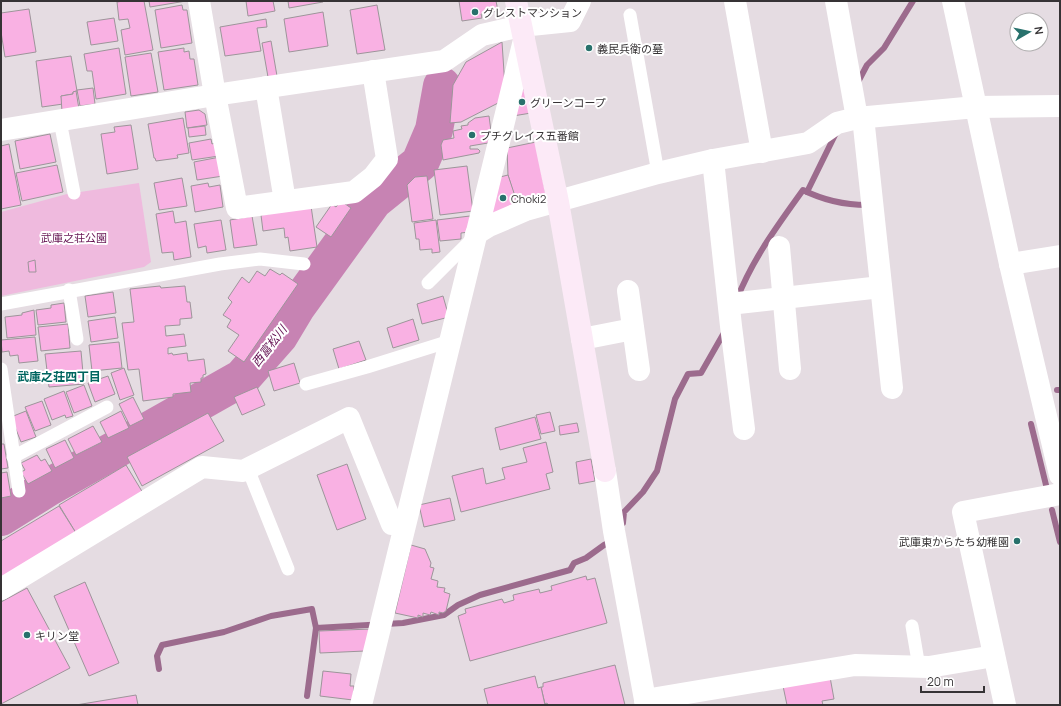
<svg xmlns="http://www.w3.org/2000/svg" width="1061" height="706" font-family="Manrope,'Noto Sans JP',sans-serif">
  <rect width="100%" height="100%" fill="#e5dce2"/>
  <path fill="#efbade" d="M139,183L151,262L144,267L1,296V212L67,194Z"/>
  <g fill="none" stroke-linecap="round" stroke-linejoin="round">
    <g stroke="#9c6b8d" stroke-width="6">
      <path d="M858,82L867,65L884,48L913,1"/>
      <path d="M807,192L836,133"/>
      <path d="M737,299C753,258 778,225 803,190C823,200 845,205 867,205"/>
      <path d="M1057,390H1060"/>
      <path d="M1031,424L1046,485"/>
      <path d="M1052,510L1060,542"/>
      <path d="M623,523L624,512L643,492L657,471L675,399L688,374L701,373L725,331"/>
      <path d="M159,669L157,656L162,645L224,632L271,616L312,609L316,628L403,623L444,615L458,605L480,595L570,570L574,563L586,558L604,545L612,541"/>
      <path d="M307,696L316,628"/>
    </g>
    <path stroke="#c783b3" stroke-width="38" d="M1,517L49,487L242,378L279,336L297,306L373,201L420,163L434,130L442,86"/>
  </g>
  <g fill="#f9b1e3" stroke="#9d959a">
    <path d="M124,1H144L153,50L125,55L121,30L130,28L128,19L119,20L117,2Z"/>
    <path d="M149,1H186L150,7Z"/>
    <path d="M246,1H273L275,11L248,16Z"/>
    <path d="M288,1H323V2L289,8Z"/>
    <path d="M459,1H496L498,11L481,14L482,18L462,21Z"/>
    <path d="M182,5L183,10H187L192,43L161,48L155,10Z"/>
    <path d="M377,5L385,50L357,54L350,10Z"/>
    <path d="M29,9L36,52L5,57L1,32V13Z"/>
    <path d="M323,12L328,46L289,52L284,19Z"/>
    <path d="M114,18L118,41L91,45L87,22Z"/>
    <path d="M266,19L267,27L257,28L261,51L225,56L220,27Z"/>
    <path d="M271,41L277,76L268,77L262,43Z"/>
    <path d="M502,42L505,87L500,102L461,122L450,123L453,85L466,62Z"/>
    <path d="M119,48L126,94L96,99L92,71H87L84,54Z"/>
    <path d="M184,48V52L189,51L190,59H194L198,85L164,90L158,52Z"/>
    <path d="M151,53L158,92L131,96L125,57Z"/>
    <path d="M71,56L77,91L73,92V94L61,96L63,104L42,107L36,61Z"/>
    <path d="M93,88L95,104L80,106L77,90Z"/>
    <path d="M527,89L531,113L513,116L518,91Z"/>
    <path d="M76,91L79,109L62,112L61,96L73,94V92Z"/>
    <path d="M199,110L205,114L207,125L187,128L185,112Z"/>
    <path d="M489,116L491,131L488,143L470,146V149H478L480,151L479,153L443,160L441,145L443,140L454,138L453,131L462,129L461,126L468,125V123L475,118Z"/>
    <path d="M183,118L189,153L177,155L178,158L156,161L155,158H154L148,124Z"/>
    <path d="M131,125L138,169L107,174L101,134L115,132L114,127Z"/>
    <path d="M205,126L206,135L189,137L188,128Z"/>
    <path d="M50,134L56,162L20,169L15,141Z"/>
    <path d="M211,139L212,144L217,142L219,156L192,160L189,143Z"/>
    <path d="M536,142L547,200L517,205L508,175L507,148Z"/>
    <path d="M9,144L21,205L1,209V146Z"/>
    <path d="M220,157L223,176L197,180L194,162Z"/>
    <path d="M57,165L63,192L22,201L16,173Z"/>
    <path d="M467,166L473,211L440,215L434,170Z"/>
    <path d="M508,175L519,208L492,219L490,209L500,177Z"/>
    <path d="M427,176L433,219L412,222L407,185L415,177Z"/>
    <path d="M182,178L187,206L159,210L154,183Z"/>
    <path d="M208,183L209,187L220,185L223,207L195,212L191,186Z"/>
    <path d="M341,201L351,208L331,237L316,227L332,204L336,207Z"/>
    <path d="M311,206L317,247L290,251L288,237L285,238L284,228L263,231L261,215Z"/>
    <path d="M173,211L175,223L186,221L191,257L174,260L173,252L162,253L156,214Z"/>
    <path d="M252,216L257,245L234,248L230,220Z"/>
    <path d="M470,216L469,232L461,233V239L440,241L437,220Z"/>
    <path d="M221,220L226,250L207,253L206,246L198,248L194,224Z"/>
    <path d="M436,220L440,252L432,253V249L420,250L419,239H416L414,223Z"/>
    <path d="M35,260L36,272H29L28,262Z"/>
    <path d="M270,269L280,275L282,273L298,284L244,362L228,351L239,335L227,327L231,320L223,315L232,302L228,298L242,277L249,283L257,271L265,276Z"/>
    <path d="M160,286L161,288L185,286L187,302H190L192,318L180,319V325L165,326L166,336L184,334L186,346L168,348V354L172,353L173,355L187,353L188,361L204,359L206,374L203,375V378H201V382L190,383L191,392L173,394V397L143,401L139,369L128,370L122,323L134,322L130,289Z"/>
    <path d="M113,292L116,313L88,317L85,296Z"/>
    <path d="M443,296L449,317L422,324L417,304Z"/>
    <path d="M64,303L66,322L38,325L36,310L51,308V305Z"/>
    <path d="M34,310L36,335L7,338L5,317L22,315V313Z"/>
    <path d="M115,317L118,338L91,342L88,321Z"/>
    <path d="M413,319L419,340L393,348L387,328Z"/>
    <path d="M68,324L70,348L41,351L38,327Z"/>
    <path d="M35,337L38,361L19,363L18,355L10,356L9,351L2,352L1,340Z"/>
    <path d="M359,341L366,360L339,369L333,349Z"/>
    <path d="M119,342L122,368L92,371L89,345Z"/>
    <path d="M81,351L84,384L49,387L45,354Z"/>
    <path d="M294,363L300,383L274,391L268,371Z"/>
    <path d="M124,368L134,395L120,400L111,373Z"/>
    <path d="M108,376L115,394L95,402L88,383Z"/>
    <path d="M84,385L92,406L74,413L66,392Z"/>
    <path d="M257,387L265,405L242,415L234,397Z"/>
    <path d="M64,391L73,416L66,418L65,415L52,420L44,399Z"/>
    <path d="M133,397L144,419L130,426L119,404Z"/>
    <path d="M42,401L51,425L35,431L25,407Z"/>
    <path d="M26,411L36,437L21,442L11,417Z"/>
    <path d="M121,411L129,428L108,438L100,422Z"/>
    <path d="M550,412L555,431L541,434L536,415Z"/>
    <path d="M208,413L224,441L142,486L127,457Z"/>
    <path d="M535,417L541,439L500,450L495,428Z"/>
    <path d="M577,423L579,432L560,435L559,426Z"/>
    <path d="M93,426L102,442L76,455L68,439Z"/>
    <path d="M65,440L74,458L55,468L46,449Z"/>
    <path d="M546,442L553,472L546,474L550,489L461,512L452,476L483,468L486,484L505,479L502,468L527,462L523,448Z"/>
    <path d="M1,444H4L8,468L1,469Z"/>
    <path d="M37,455L41,461L45,459L52,471L28,484L21,472L25,470L21,463Z"/>
    <path d="M591,459L595,481L579,484L576,462Z"/>
    <path d="M347,464L366,519L337,530L317,475Z"/>
    <path d="M126,465L143,493L76,533L59,505Z"/>
    <path d="M7,472L11,496L1,498V473Z"/>
    <path d="M450,498L455,520L424,527L419,505Z"/>
    <path d="M59,506L76,533L1,579V541Z"/>
    <path d="M411,545L425,549L431,563L430,567L434,568L431,579L438,581L437,587L445,588L444,592L450,594L446,611L443,613L439,612V615L431,612L430,615L423,613V617L418,615V618L395,613Z"/>
    <path d="M586,576L587,580L595,578L607,623L470,661L458,616L466,613L465,609L502,599L504,603L514,600L513,595L539,589L540,593L552,590L551,586Z"/>
    <path d="M85,582L119,663L89,676L54,596Z"/>
    <path d="M27,588L70,668L1,704V602Z"/>
    <path d="M371,629L365,651L320,653L319,631Z"/>
    <path d="M615,665L625,705H548L547,703L545,704L541,687H543V683Z"/>
    <path d="M323,671L351,674L350,686H354L353,700L320,696Z"/>
    <path d="M535,676L538,688L541,687L545,705H488L484,689Z"/>
    <path d="M830,677L834,699L822,701L823,705H787L783,686Z"/>
    <path d="M136,695L138,705H76Z"/>
  </g>
  <g fill="none" stroke-linecap="round" stroke-linejoin="round">
    <g stroke="#fff" stroke-width="13">
      <path d="M630,15L658,173"/>
      <path d="M60,121L74,193"/>
      <path d="M428,283L473,238"/>
      <path d="M69,290L77,339"/>
      <path d="M1,304L220,264L260,259L304,264"/>
      <path d="M1,369L19,491"/>
      <path d="M306,384L367,367L450,341"/>
      <path d="M13,457L107,407"/>
      <path d="M248,469L288,569"/>
      <path d="M912,626L919,667"/>
    </g>
    <g stroke="#fff" stroke-width="22">
      <path d="M199,1L215,95L237,208L354,192L373,177L387,159L373,71"/>
      <path d="M735,1L762,152"/>
      <path d="M836,1L857,118"/>
      <path d="M953,1L1010,264L1060,475"/>
      <path d="M266,87L285,201"/>
      <path d="M863,117L892,388"/>
      <path d="M1,130L215,95L444,61L482,35L521,26L570,21L580,1"/>
      <path d="M713,160L731,326L744,429"/>
      <path d="M476,234L489,226L526,210L658,173L713,160L808,143L837,123L857,118L976,107L1060,106"/>
      <path d="M779,247L790,369"/>
      <path d="M1010,264L1060,256"/>
      <path d="M628,291L639,370"/>
      <path d="M729,304L881,287"/>
      <path d="M582,339L633,329"/>
      <path d="M605,471L614,531L646,705"/>
      <path d="M1,589L202,467L243,471L349,418L392,524L404,525"/>
      <path d="M645,700L855,665L929,667L994,656"/>
      <path d="M361,705L524,40"/>
      <path d="M1005,705L963,512L1060,494"/>
    </g>
    <path stroke="#fceaf7" stroke-width="22" d="M516,1L558,202L605,471"/>
  </g>
  <g fill="#28716c" stroke="#fff" stroke-width="1.5">
    <circle cx="475" cy="12" r="4"/>
    <circle cx="589" cy="48" r="4"/>
    <circle cx="522" cy="102" r="4"/>
    <circle cx="472" cy="135" r="4"/>
    <circle cx="503" cy="198" r="4"/>
    <circle cx="1017" cy="541" r="4"/>
    <circle cx="27" cy="635" r="4"/>
  </g>
  <g text-anchor="middle" dominant-baseline="central" stroke-width="4" stroke-linejoin="round" paint-order="stroke">
    <g font-size="11" fill="#363335" stroke="#fff" text-anchor="start">
      <text x="483" y="12">グレストマンション</text>
      <text x="597" y="48">義民兵衛の墓</text>
      <text x="530" y="102">グリーンコープ</text>
      <text x="480" y="135">プチグレイス五番館</text>
      <text x="511" y="198">Choki2</text>
      <text x="1009" y="541" text-anchor="end">武庫東からたち幼稚園</text>
      <text x="35" y="635">キリン堂</text>
    </g>
    <g font-size="11" fill="#651453" stroke="#fff">
      <text x="74" y="237">武庫之荘公園</text>
    </g>
    <g font-size="12" font-style="italic" fill="#641353" stroke="#fff">
      <text transform="translate(269 346) rotate(-52)">西富松川</text>
    </g>
    <g font-size="12" font-weight="bold" fill="#00655f" stroke="#fff">
      <text x="59" y="376">武庫之荘四丁目</text>
    </g>
  </g>
  <rect width="1061" height="706" fill="none" stroke="#363335" stroke-width="4"/>
  <g transform="translate(1029 32) rotate(81)"><circle r="19" fill="#ffffff" stroke="#afadae"/>
  <path d="M0-3L7 15L0 10L-7 15Z" fill="#28716c"/>
  <text y="-6" font-size="11" font-weight="bold" text-anchor="middle" fill="#363335">N</text>
  </g>
  <path d="M921 686v6h63v-6" fill="none" stroke="#363335" stroke-width="2"/>
  <text x="927" y="686" font-size="12" fill="#363335" stroke="#ffffff" stroke-width="3" paint-order="stroke">20 m</text>
</svg>
